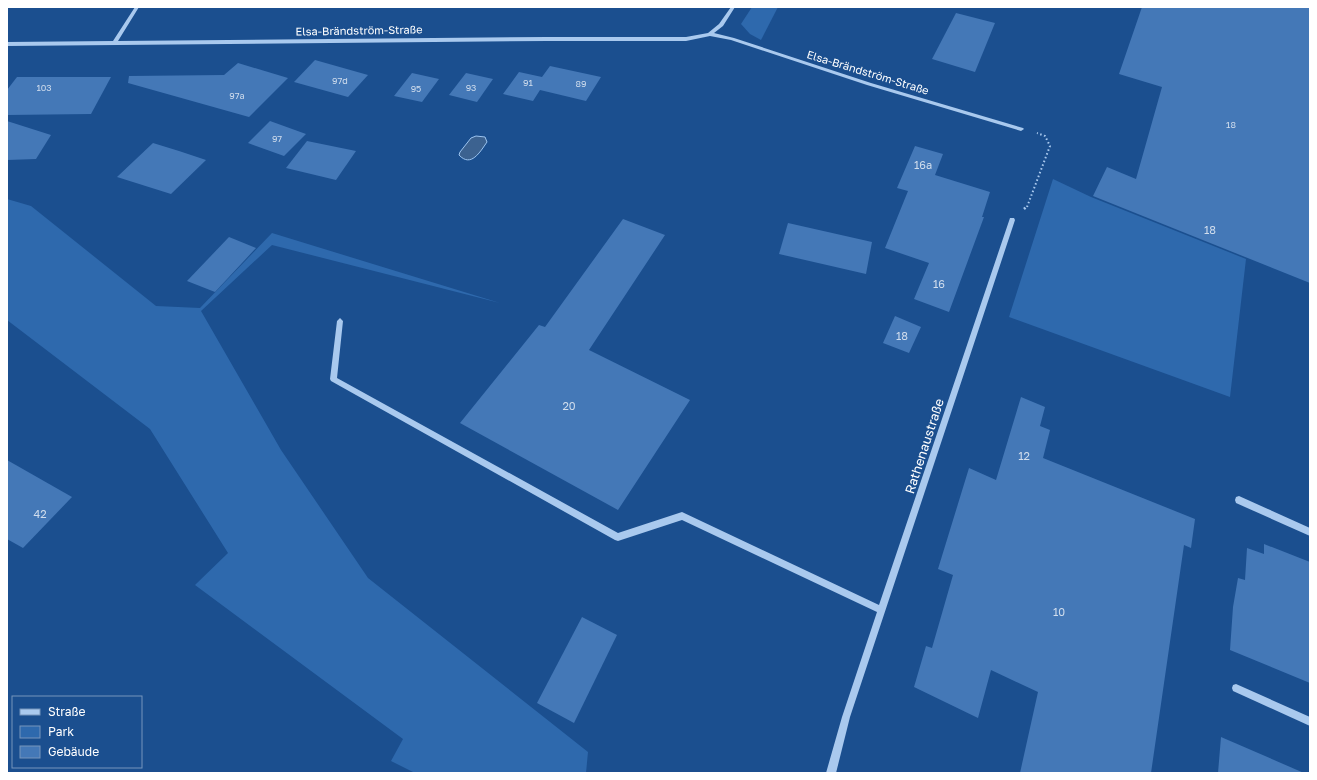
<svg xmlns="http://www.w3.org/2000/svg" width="1317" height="780" font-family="'Golos Text',sans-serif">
  <rect width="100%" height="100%" fill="#1b4f8f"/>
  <g fill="#2e69ad">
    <path d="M752,7H778L761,40L750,34L741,24Z"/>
    <path d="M1053,179L1091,197L1246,259L1230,397L1009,317Z"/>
    <path d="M7,199L31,206L156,306L200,308L272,233L500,303L272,245L201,311L281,450L368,578L588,752L586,773H415L391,761L403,739L195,585L228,553L150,429L7,320Z"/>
  </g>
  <path fill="#3c6290" stroke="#9cc4f0" d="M476,136L485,137L487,142C480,152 471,168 459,155L460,152L471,138Z"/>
  <g fill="#4478b7">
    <path d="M1142,7H1310V283L1093,196L1107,167L1136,179L1162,87L1119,74Z"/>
    <path d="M956,13L995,23L975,72L932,59Z"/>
    <path d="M315,60L368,75L348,97L294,82Z"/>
    <path d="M238,63L288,78L249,117L128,83L129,76L224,75Z"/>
    <path d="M550,66L601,77L586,101L540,90L533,101L503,94L519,72L542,77Z"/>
    <path d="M412,73L439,79L422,102L394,96Z"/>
    <path d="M466,73L493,79L477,102L449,95Z"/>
    <path d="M17,77H111L91,114L7,115V90Z"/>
    <path d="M7,121L51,135L36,159L7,160Z"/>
    <path d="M270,121L306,134L284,156L248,143Z"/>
    <path d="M307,141L356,151L336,180L286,168Z"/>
    <path d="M153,143L179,151L206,160L171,194L117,177Z"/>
    <path d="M915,146L943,154L935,175L990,192L982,217H984L949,312L914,299L929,263L885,248L908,191L897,188Z"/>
    <path d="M623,219L665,235L589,350L690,400L618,510L460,423L539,325L545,327Z"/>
    <path d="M788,223L872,242L866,274L779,254Z"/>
    <path d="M229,237L256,248L215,292L187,281Z"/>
    <path d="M895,316L921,327L909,353L883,343Z"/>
    <path d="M1021,397L1045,407L1040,426L1050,430L1043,458L1195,519L1191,548L1184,545L1151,773H1020L1038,692L991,670L978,718L914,687L926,646L932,648L953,575L938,569L969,468L996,480Z"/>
    <path d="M7,460L72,497L23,548L7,539Z"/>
    <path d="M1264,544L1310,562V683L1230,650L1233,607L1238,578L1245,580L1247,548L1264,554Z"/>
    <path d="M582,617L617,635L574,723L537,703Z"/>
    <path d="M1221,737L1304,773H1218Z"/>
  </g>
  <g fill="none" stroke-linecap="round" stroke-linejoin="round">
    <path stroke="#a9c9ee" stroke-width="2" stroke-dasharray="1.5 2.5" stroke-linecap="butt" d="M1027,207L1050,146L1045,136L1037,133"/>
    <path stroke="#a9c9ee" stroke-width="2.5" stroke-dasharray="2 3" stroke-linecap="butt" d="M1024,209L1027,206"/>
    <g fill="#a9c9ee" fill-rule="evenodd">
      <path d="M135,7H139L118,41L547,37H686L708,33L719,24L731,7H735L723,26L714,33L734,38L871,83L1023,128L1024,129L1021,131L867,85L731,40L710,36L686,41H547L7,46V42L113,41Z"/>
      <path d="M1010,218H1014L1015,220L850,717L836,773H826L842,717L877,612L682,520L618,541L615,540L331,381L330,379L337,321L340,318L343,321L337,378L618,533L682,512L879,605Z"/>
      <path d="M1239,496L1310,528V536L1236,503L1235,500L1236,497Z"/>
      <path d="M1236,684L1310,717V726L1233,691L1232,688L1233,685Z"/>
    </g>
  </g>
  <g text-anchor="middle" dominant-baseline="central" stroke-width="3.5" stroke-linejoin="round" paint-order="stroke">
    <g font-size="9" fill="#d0dded">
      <text x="340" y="80">97d</text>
      <text x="528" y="82">91</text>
      <text x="581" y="83">89</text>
      <text x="44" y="87">103</text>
      <text x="471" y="87">93</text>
      <text x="416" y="88">95</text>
      <text x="237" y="95">97a</text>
      <text x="1231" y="124">18</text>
      <text x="277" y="138">97</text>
    </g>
    <g font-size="11" fill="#fff" stroke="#1b4f8f">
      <text transform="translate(359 30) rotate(-1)">Elsa-Brändström-Straße</text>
      <text transform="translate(868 72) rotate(17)">Elsa-Brändström-Straße</text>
    </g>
    <g font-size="11" fill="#d0dded">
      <text x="923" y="164">16a</text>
      <text x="1210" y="229">18</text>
      <text x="939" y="283">16</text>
      <text x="902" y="335">18</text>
      <text x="569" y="405">20</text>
      <text x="1024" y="455">12</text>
      <text x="40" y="513">42</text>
      <text x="1059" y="611">10</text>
    </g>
    <g font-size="13" fill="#fff" stroke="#1b4f8f">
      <text transform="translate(924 446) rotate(-72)">Rathenaustraße</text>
    </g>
  </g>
  <rect width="1317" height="780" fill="none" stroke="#ffffff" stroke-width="16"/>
  <rect x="12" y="696" width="130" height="72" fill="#1b4f8f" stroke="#7695bc"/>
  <rect x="20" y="709" width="20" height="6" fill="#a9c9ee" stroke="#7695bc"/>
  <text x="48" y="716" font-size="12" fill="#ffffff">Straße</text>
  <rect x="20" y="726" width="20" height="12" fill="#2e69ad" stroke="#7695bc"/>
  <text x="48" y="736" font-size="12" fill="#ffffff">Park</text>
  <rect x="20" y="746" width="20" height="12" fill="#4478b7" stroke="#7695bc"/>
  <text x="48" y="756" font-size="12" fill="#ffffff">Gebäude</text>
</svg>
